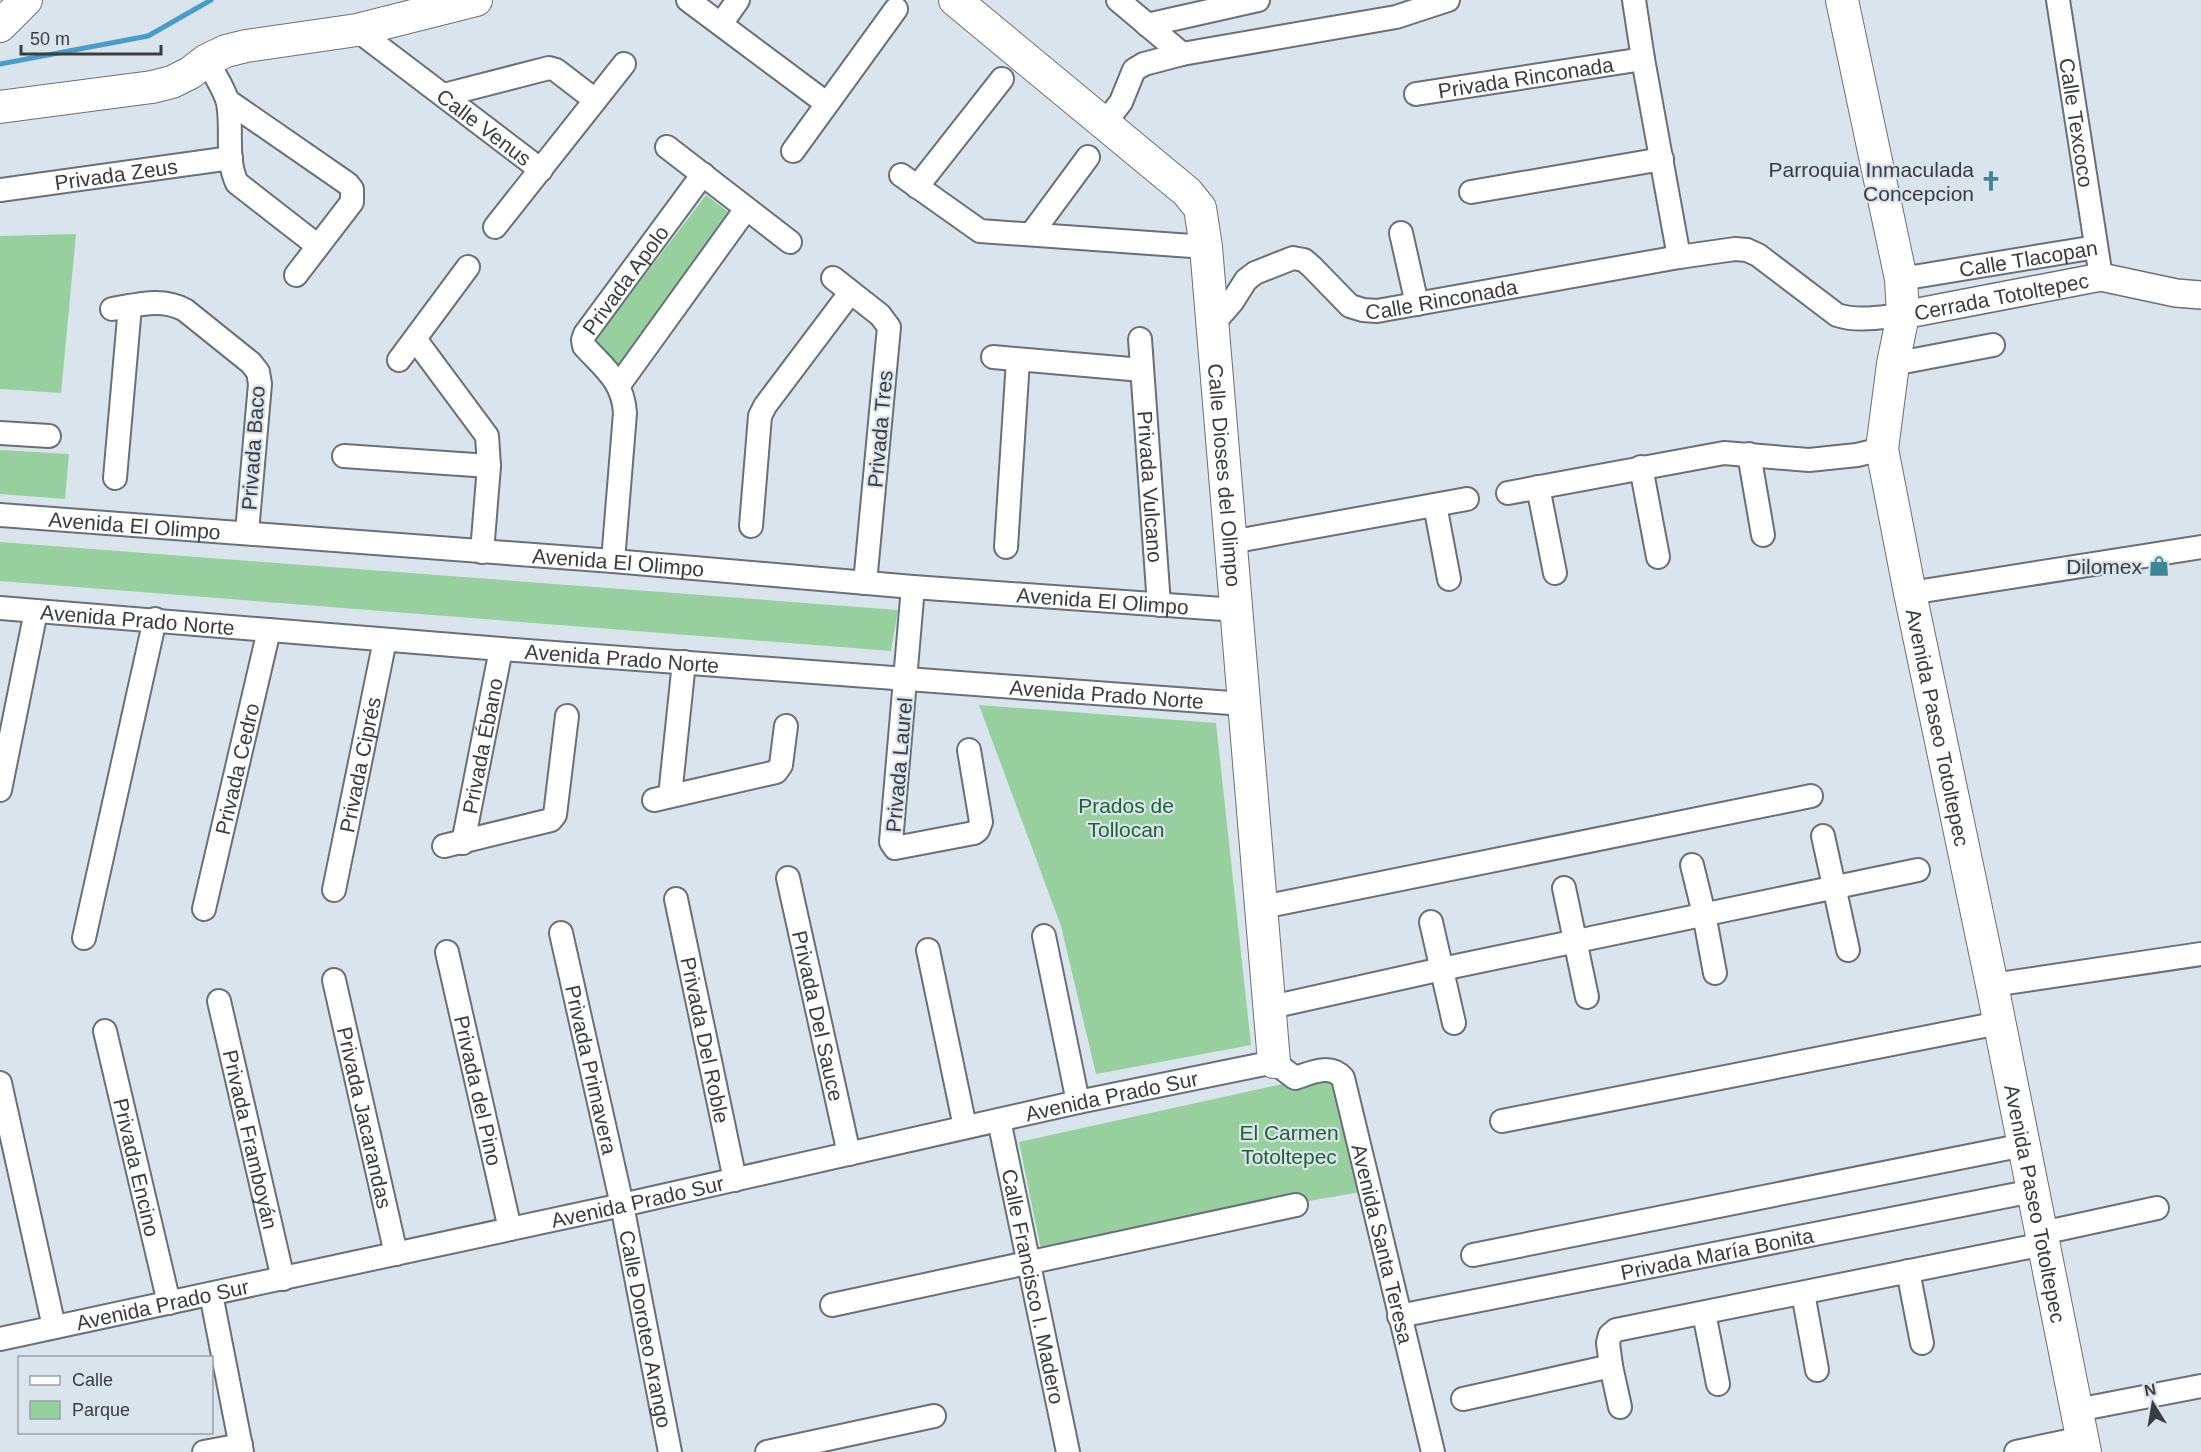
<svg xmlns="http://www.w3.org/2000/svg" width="2201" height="1452" font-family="Arial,sans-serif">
  <rect width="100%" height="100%" fill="#dae4ec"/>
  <g fill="#97cf9f">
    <path d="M706,195L731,214L618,371L594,342Z"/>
    <path d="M76,234L61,393L0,389V236Z"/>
    <path d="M0,450L69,454L65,499L0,494Z"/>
    <path d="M0,542L898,610L891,651L0,581Z"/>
    <path d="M979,705L1216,723L1251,1045L1096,1074L1061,926Z"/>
    <path d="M1337,1072L1360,1192L1041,1249L1019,1142Z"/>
  </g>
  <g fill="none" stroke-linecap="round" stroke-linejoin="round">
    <path stroke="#4b9bc9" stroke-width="5" d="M0,64L148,36L211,0"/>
    <g stroke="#687078" stroke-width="26">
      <g id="minor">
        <path d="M688,0L826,103"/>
        <path d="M1118,0L1182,54"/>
        <path d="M1634,0L1643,59"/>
        <path id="s1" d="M2058,0L2101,277"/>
        <path d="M721,24L738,0"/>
        <path d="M1147,25L1258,0"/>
        <path id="s2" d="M357,30L541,170"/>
        <path d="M207,60C213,73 225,89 228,103C233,129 225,158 237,183L318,246"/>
        <path id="s3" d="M1416,94L1643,59L1679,257"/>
        <path d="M444,95L549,68L556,70L595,100"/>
        <path d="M228,101L348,184L352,189V202L296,275"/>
        <path d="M1105,123L1121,102L1134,70L1144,64L1182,54L1396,17L1448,0"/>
        <path d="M667,147L790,242"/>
        <path d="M793,151L896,9"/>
        <path d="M901,175L980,231L1206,247"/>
        <path d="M917,187L1002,79"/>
        <path id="s4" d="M0,190L231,158"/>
        <path d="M1471,192L1662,159"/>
        <path d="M495,227L624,64"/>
        <path d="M1032,233L1088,157"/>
        <path d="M1401,233L1417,304"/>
        <path d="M833,278L880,315L889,327L865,583"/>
        <path id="s5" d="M1901,279L2096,247"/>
        <path d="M112,309C137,305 162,297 185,310L251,363L258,372L260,384L247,532"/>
        <path id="s6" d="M1212,325L1232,302L1246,280L1255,273L1293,258L1304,260L1312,267L1350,306L1363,310L1377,311L1679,257L1735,249L1747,250L1758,255L1837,315C1858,322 1881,317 1903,315"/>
        <path d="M415,339L487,436L489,466L482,552"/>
        <path id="s7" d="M1140,339L1159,605"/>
        <path d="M993,357L1142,370"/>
        <path d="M399,360L468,267"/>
        <path d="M1893,364L1993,345"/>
        <path d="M619,385L746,209"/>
        <path d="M0,433L49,436"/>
        <path d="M1749,454L1763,535"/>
        <path d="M344,456L489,466"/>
        <path d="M1641,467L1658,557"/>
        <path d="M115,478L130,306"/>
        <path d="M1538,487L1555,573"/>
        <path d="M1508,493L1724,453L1809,460L1857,455L1882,449"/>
        <path d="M1435,505L1449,579"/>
        <path id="s8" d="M0,515L613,561L913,587L1237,610"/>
        <path d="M751,526L760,416L765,406L850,293"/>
        <path d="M1231,542L1467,499"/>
        <path d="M1006,547L1018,360"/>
        <path id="s9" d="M613,561L625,413C623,381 605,369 584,346L583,340L585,334L703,174"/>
        <path d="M913,587L891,842L895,848L974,833L978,830L981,822L969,750"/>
        <path d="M1910,593L2201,547"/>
        <path id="s10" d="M0,608L501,649L1244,704"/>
        <path d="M0,790L36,611"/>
        <path d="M670,796L684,662"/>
        <path d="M654,800L776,772L781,765L786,726"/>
        <path d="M1823,836L1848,950"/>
        <path id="s11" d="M463,843L501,649"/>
        <path d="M444,846L551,820L555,815L567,716"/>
        <path d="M1692,865L1704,914L1715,973"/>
        <path id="s12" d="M788,878L849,1154"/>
        <path d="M1564,888L1587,997"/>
        <path id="s13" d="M334,890L385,640"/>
        <path id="s14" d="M676,899L735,1180"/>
        <path d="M1263,907L1811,796"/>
        <path id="s15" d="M204,909L269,630"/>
        <path d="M1431,922L1454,1023"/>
        <path id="s16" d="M561,933L622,1205L670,1452"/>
        <path d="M1044,936L1078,1102"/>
        <path d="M84,938L155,619"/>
        <path d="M928,950L965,1127"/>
        <path id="s17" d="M447,952L510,1229"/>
        <path id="s18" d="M334,980L396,1254"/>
        <path d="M1992,985L2201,954"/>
        <path id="s19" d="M219,1001L283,1279"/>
        <path d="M1271,1007L1442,969L1918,870"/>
        <path id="s20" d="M105,1031L169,1303"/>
        <path d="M0,1083L54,1327"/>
        <path id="s21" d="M999,1120L1068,1452"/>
        <path d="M1502,1121L1999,1023"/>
        <path d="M2042,1233L2157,1208"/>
        <path d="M1473,1255L2024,1145"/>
        <path d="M1908,1271L1922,1343"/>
        <path d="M1803,1293L1817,1370"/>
        <path d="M211,1294L242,1452"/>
        <path d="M832,1305L1296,1205"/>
        <path d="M1704,1313L1718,1384"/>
        <path id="s22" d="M1399,1316L2033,1191"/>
        <path id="s23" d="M0,1339L622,1205L1078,1102L1274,1062L1295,1078C1311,1073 1330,1063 1343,1078L1433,1452"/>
        <path d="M1611,1366L1620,1407"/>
        <path d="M1463,1399L1611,1366L1608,1343L1610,1335L1616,1330L2044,1244"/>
        <path d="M2077,1410L2201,1386"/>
        <path d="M204,1452L241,1445"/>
        <path d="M767,1452L934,1416"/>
        <path d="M2016,1452L2082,1438"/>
      </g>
    </g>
    <g stroke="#687078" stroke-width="30">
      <g id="tertiary">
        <path id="s24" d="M1903,315L2101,277L2176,293L2201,295"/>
      </g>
    </g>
    <g stroke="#687078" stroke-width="34">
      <g id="secondary">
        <path id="s25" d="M955,0L1187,192L1200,208L1206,247L1274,1062"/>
        <path id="s26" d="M1842,0L1901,279L1903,315L1893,364L1882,449L1910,593L1992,985L2085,1452"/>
        <path d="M0,26L26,0"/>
        <path d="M0,107L152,87L172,82L190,73L207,60L226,51L246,46L357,30L476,0"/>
      </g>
    </g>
    <use href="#minor" stroke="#fff" stroke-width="22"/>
    <use href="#tertiary" stroke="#fff" stroke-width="27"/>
    <use href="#secondary" stroke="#fff" stroke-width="32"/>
  </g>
  <defs>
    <g id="church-bare" transform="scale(1.62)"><path d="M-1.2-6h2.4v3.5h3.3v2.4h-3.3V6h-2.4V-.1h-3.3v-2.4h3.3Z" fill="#418594" stroke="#dae4ec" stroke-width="2.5" paint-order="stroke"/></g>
    <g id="shop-bare" transform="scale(1.62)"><path d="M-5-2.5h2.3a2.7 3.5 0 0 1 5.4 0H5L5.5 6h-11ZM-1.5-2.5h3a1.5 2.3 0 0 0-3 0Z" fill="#418594" stroke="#dae4ec" stroke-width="2.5" paint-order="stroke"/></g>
  </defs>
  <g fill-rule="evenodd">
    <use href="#church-bare" x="1991" y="181"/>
    <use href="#shop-bare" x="2159" y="566"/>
  </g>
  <g text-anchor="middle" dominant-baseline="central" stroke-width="4.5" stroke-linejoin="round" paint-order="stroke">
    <g font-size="21" fill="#393c40" stroke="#dae4ec">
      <text stroke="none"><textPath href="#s3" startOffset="111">Privada Rinconada</textPath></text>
      <text stroke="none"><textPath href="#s1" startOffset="124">Calle Texcoco</textPath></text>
      <text stroke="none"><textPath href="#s2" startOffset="160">Calle Venus</textPath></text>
      <text stroke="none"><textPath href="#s4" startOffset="117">Privada Zeus</textPath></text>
      <text stroke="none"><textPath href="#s5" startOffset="129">Calle Tlacopan</textPath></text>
      <text stroke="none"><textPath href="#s9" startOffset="309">Privada Apolo</textPath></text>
      <text stroke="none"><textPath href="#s6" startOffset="278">Calle Rinconada</textPath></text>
      <text stroke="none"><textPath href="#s24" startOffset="100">Cerrada Totoltepec</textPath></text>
      <text transform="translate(880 429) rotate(-85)">Privada Tres</text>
      <text transform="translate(253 448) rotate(-86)">Privada Baco</text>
      <text stroke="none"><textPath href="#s25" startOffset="590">Calle Dioses del Olimpo</textPath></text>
      <text stroke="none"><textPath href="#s7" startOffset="148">Privada Vulcano</textPath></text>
      <text stroke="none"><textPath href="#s8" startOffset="135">Avenida El Olimpo</textPath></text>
      <text stroke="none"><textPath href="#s8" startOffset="620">Avenida El Olimpo</textPath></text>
      <text stroke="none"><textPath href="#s8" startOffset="1106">Avenida El Olimpo</textPath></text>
      <text stroke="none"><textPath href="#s10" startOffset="138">Avenida Prado Norte</textPath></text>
      <text stroke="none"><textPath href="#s10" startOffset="624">Avenida Prado Norte</textPath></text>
      <text stroke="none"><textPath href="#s10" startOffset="1110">Avenida Prado Norte</textPath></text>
      <text stroke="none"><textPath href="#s26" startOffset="741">Avenida Paseo Totoltepec</textPath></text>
      <text stroke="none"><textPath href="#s11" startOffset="99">Privada Ébano</textPath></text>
      <text stroke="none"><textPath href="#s13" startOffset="128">Privada Ciprés</textPath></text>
      <text transform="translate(899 765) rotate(-85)">Privada Laurel</text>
      <text stroke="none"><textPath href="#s15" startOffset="144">Privada Cedro</textPath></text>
      <text stroke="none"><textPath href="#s12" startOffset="141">Privada Del Sauce</textPath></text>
      <text stroke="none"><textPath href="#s14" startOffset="144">Privada Del Roble</textPath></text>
      <text stroke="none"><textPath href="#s16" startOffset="140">Privada Primavera</textPath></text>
      <text stroke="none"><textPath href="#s17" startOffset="142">Privada del Pino</textPath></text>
      <text stroke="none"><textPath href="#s23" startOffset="1138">Avenida Prado Sur</textPath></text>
      <text stroke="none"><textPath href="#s18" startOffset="141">Privada Jacarandas</textPath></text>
      <text stroke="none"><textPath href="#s19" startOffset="142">Privada Framboyán</textPath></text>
      <text stroke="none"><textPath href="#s20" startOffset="140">Privada Encino</textPath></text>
      <text stroke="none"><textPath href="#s23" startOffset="652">Avenida Prado Sur</textPath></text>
      <text stroke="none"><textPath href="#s26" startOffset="1227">Avenida Paseo Totoltepec</textPath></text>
      <text stroke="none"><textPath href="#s23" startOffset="1552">Avenida Santa Teresa</textPath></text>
      <text stroke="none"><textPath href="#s22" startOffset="324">Privada María Bonita</textPath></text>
      <text stroke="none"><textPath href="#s21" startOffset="170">Calle Francisco I. Madero</textPath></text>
      <text stroke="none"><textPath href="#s23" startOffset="166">Avenida Prado Sur</textPath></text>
      <text stroke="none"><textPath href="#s16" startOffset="405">Calle Doroteo Arango</textPath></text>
    </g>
    <g font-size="21" fill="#393c40" stroke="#dae4ec" text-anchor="end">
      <text x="1974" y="169">Parroquia Inmaculada<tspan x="1974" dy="24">Concepcion</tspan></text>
      <text x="2142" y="566">Dilomex</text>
    </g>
    <g font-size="21" fill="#1e632f" stroke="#dae4ec">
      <text x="1126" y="805">Prados de<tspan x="1126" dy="24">Tollocan</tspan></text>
      <text x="1289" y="1132">El Carmen<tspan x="1289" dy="24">Totoltepec</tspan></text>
    </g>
  </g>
  <rect x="18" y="1356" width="195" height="78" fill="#dae4ec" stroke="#9aa1a7" stroke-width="1.5"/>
  <rect x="30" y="1376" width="30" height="9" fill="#ffffff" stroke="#9aa1a7" stroke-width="1.5"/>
  <text x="72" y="1386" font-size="18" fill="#393c40">Calle</text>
  <rect x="30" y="1401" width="30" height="18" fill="#97cf9f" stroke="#9aa1a7" stroke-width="1.5"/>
  <text x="72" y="1416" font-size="18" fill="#393c40">Parque</text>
  <g transform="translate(2153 1404) rotate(349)" stroke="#dae4ec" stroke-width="4.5" paint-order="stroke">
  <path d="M0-4.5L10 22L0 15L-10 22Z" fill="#393c40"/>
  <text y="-9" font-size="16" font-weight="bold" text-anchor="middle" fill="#393c40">N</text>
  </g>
  <path d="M21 45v9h140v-9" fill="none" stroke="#393c40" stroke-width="3"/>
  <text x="30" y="45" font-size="18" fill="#393c40" stroke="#dae4ec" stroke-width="4.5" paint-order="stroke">50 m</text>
</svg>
